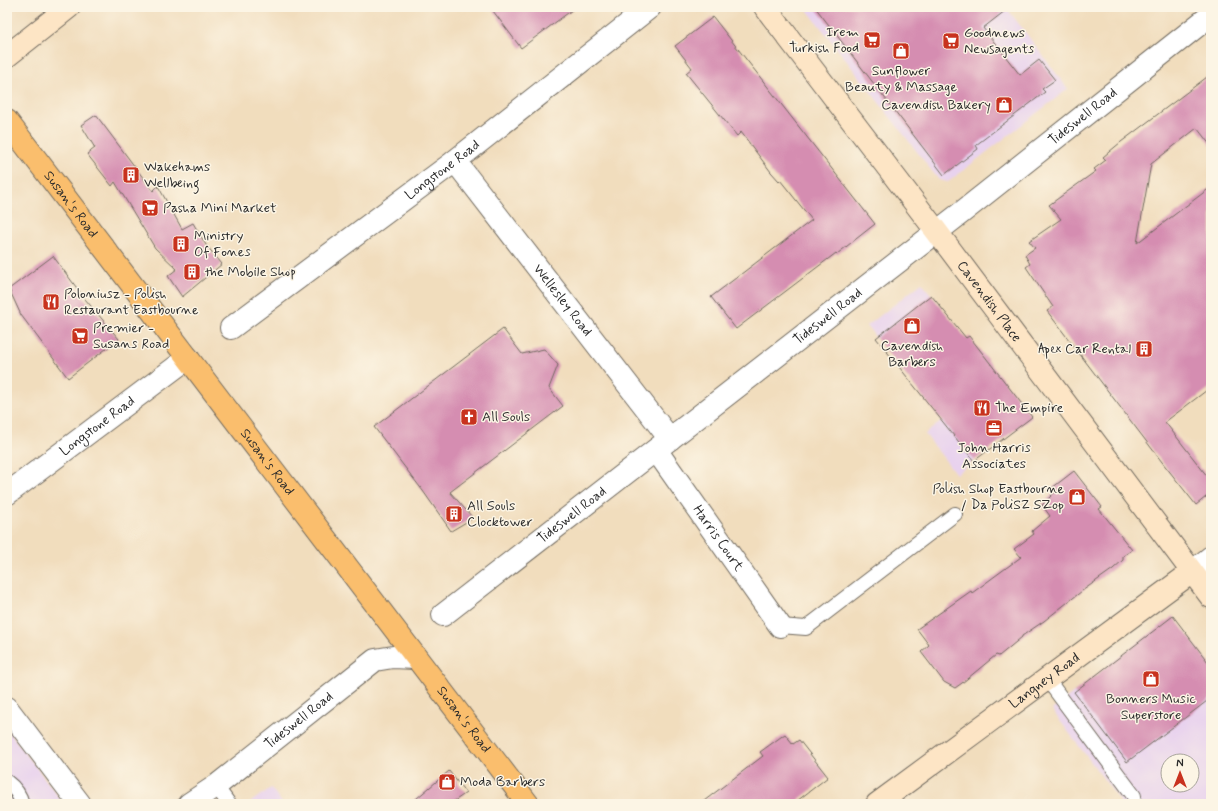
<svg xmlns="http://www.w3.org/2000/svg" width="1218" height="811" font-family="Mynerve,sans-serif">
  <rect width="100%" height="100%" fill="#fcf5e5"/>
  <filter id="ink" filterUnits="userSpaceOnUse"><feTurbulence type="fractalNoise" baseFrequency=".025" numOctaves="2"/><feDisplacementMap in="SourceGraphic" scale="8" xChannelSelector="R" yChannelSelector="G"/><feConvolveMatrix kernelMatrix="1 2 1 2 8 2 1 2 1" color-interpolation-filters="sRGB"/></filter>
  <filter id="wash" filterUnits="userSpaceOnUse"><feTurbulence type="fractalNoise" baseFrequency=".012" numOctaves="4" result="noise"/><feDisplacementMap in="SourceGraphic" scale="16" xChannelSelector="R" yChannelSelector="G"/><feGaussianBlur stdDeviation="0.9" result="paint"/><feColorMatrix in="noise" values="0 0 0 0 0 0 0 0 0 0 0 0 0 0 0 0 0 1.4 0 .05"/><feComposite in="paint" operator="in"/></filter>
  <g filter="url(#wash)">
    <rect width="100%" height="100%" fill="#f1ddbd"/>
    <g fill="#e8d2ee" fill-rule="evenodd">
      <path d="M805,7H1006L1068,89L948,182L939,180Z"/>
      <path d="M922,283L947,315L892,358L867,326Z"/>
      <path d="M1000,377L1032,417L956,474L925,434Z"/>
      <path d="M1173,616L1211,666V804H1118L1121,802L1052,710L1074,692ZM1168,761H1192V785H1168Z"/>
      <path d="M7,729L64,804H7Z"/>
      <path d="M271,788L283,804H248Z"/>
    </g>
    <g id="blocks">
      <g fill="#d58db1">
        <path d="M490,7H576L521,48Z"/>
        <path d="M815,7H1010L983,28L1020,75L1039,60L1055,80L1042,89L1045,92L976,145L978,149L944,175Z"/>
        <path d="M713,17L875,224L837,254L836,253L736,329L711,297L812,220L780,180L779,181L771,172L741,132L737,136L686,73L692,68L675,46Z"/>
        <path d="M1211,74V146L1197,128L1151,164L1137,243L1211,187V387L1165,422L1211,481V493L1196,505L1162,462L1047,311L1053,307L1026,267L1030,264L1025,255L1035,248L1029,241L1061,219L1049,205L1096,171L1094,169L1106,160L1103,157L1121,142Z"/>
        <path d="M96,115L153,191L158,186L182,229L193,223L206,245L222,264L182,297L168,276L177,269L155,248L115,182L112,186L87,154L95,148L81,125Z"/>
        <path d="M53,256L85,299L119,339L68,378L21,315L9,289Z"/>
        <path d="M931,295L966,338L969,336L1032,417L974,461L876,338Z"/>
        <path d="M503,329L522,354L544,349L558,365L549,388L563,406L450,492L473,518L451,531L423,491L374,427Z"/>
        <path d="M1074,471L1102,507L1099,509L1132,550L1123,556V560L1113,569L1082,591L1044,621L1022,636V637L999,656L996,655L962,683L955,688L944,682L921,652L929,645L917,629L971,591L972,593L1021,557L1014,549L1034,534L1032,531L1050,516L1042,505L1055,492L1052,488Z"/>
        <path d="M1173,616L1211,666V698L1127,762L1074,692Z"/>
        <path d="M785,734L793,744L799,740L828,777L793,804H700L763,756L760,752Z"/>
        <path d="M449,771L466,793L450,804H410Z"/>
      </g>
    </g>
  </g>
  <g filter="url(#ink)">
    <use href="#blocks" fill-opacity="0" stroke="#70695e" stroke-width="1"/>
    <g fill="none" stroke-linecap="round" stroke-linejoin="round">
      <g stroke="#70695e" stroke-width="16">
        <g id="lane">
          <path d="M780,626L806,628L955,514"/>
          <path d="M1047,679L1134,796"/>
          <path d="M7,782C15,788 20,795 22,804"/>
          <path d="M216,786L229,804"/>
        </g>
      </g>
      <g stroke="#70695e" stroke-width="24">
        <g id="street">
          <path id="s1" d="M455,161L670,439"/>
          <path id="s2" d="M231,328L455,161L650,7"/>
          <path id="s3" d="M656,450L780,626"/>
          <path id="s4" d="M7,494L188,358"/>
          <path d="M1192,572L1211,557"/>
          <path id="s5" d="M443,615L961,213L1211,15"/>
          <path d="M7,708L80,804"/>
          <path id="s6" d="M189,804L216,786L375,660L393,657L416,658"/>
        </g>
      </g>
      <g stroke="#70695e" stroke-width="24">
        <g id="secondary">
          <path id="s7" d="M765,7L937,232L1211,597"/>
          <path d="M7,56L69,7"/>
          <path id="s8" d="M877,804L1192,572"/>
        </g>
      </g>
      <g stroke="#70695e" stroke-width="24">
        <g id="primary">
          <path id="s9" d="M7,121L528,804"/>
        </g>
      </g>
      <use href="#lane" stroke="#fff" stroke-width="14"/>
      <use href="#street" stroke="#fff" stroke-width="22"/>
      <use href="#secondary" stroke="#fde5c5" stroke-width="22"/>
      <use href="#primary" stroke="#fabe6d" stroke-width="22"/>
    </g>
  </g>
  <defs>
    <g id="supermarket-square" transform="scale(0.9)"><rect x="-9" y="-9" width="18" height="18" rx="4" fill="#c8321e" stroke="#fcf5e5"/><path d="M-6-5.5h2.5l.6 2H6L4.5 2H-2.5L-4.4-4H-6ZM-1.5 3.2a1.3 1.3 0 1 0 .1 0ZM3 3.2a1.3 1.3 0 1 0 .1 0Z" fill="#fff"/></g>
    <g id="shop-square" transform="scale(0.9)"><rect x="-9" y="-9" width="18" height="18" rx="4" fill="#c8321e" stroke="#fcf5e5"/><path d="M-5-2.5h2.3a2.7 3.5 0 0 1 5.4 0H5L5.5 6h-11ZM-1.5-2.5h3a1.5 2.3 0 0 0-3 0Z" fill="#fff"/></g>
    <g id="building-square" transform="scale(0.9)"><rect x="-9" y="-9" width="18" height="18" rx="4" fill="#c8321e" stroke="#fcf5e5"/><path d="M-4-6H4V6H1V3H-1V6H-4ZM-2.5-4.3h1.7v1.8h-1.7ZM.8-4.3h1.7v1.8H.8ZM-2.5-1h1.7V.8h-1.7ZM.8-1h1.7V.8H.8Z" fill="#fff"/></g>
    <g id="restaurant-square" transform="scale(0.9)"><rect x="-9" y="-9" width="18" height="18" rx="4" fill="#c8321e" stroke="#fcf5e5"/><path d="M-5-6h1v4h1v-4h1v4h1v-4h1v5L-1.5 .5V6h-2V.5L-5-1ZM5-6V6H3V1.5H1.5Q1.5-4 5-6Z" fill="#fff"/></g>
    <g id="church-square" transform="scale(0.9)"><rect x="-9" y="-9" width="18" height="18" rx="4" fill="#c8321e" stroke="#fcf5e5"/><path d="M-1.2-6h2.4v3.5h3.3v2.4h-3.3V6h-2.4V-.1h-3.3v-2.4h3.3Z" fill="#fff"/></g>
    <g id="office-square" transform="scale(0.9)"><rect x="-9" y="-9" width="18" height="18" rx="4" fill="#c8321e" stroke="#fcf5e5"/><path d="M-6-3h4V-5.5h4V-3h4V5H-6ZM-1-4.5V-3h2v-1.5ZM-6 0V1H6V0Z" fill="#fff"/></g>
  </defs>
  <g fill-rule="evenodd">
    <use href="#supermarket-square" x="872" y="40"/>
    <use href="#supermarket-square" x="951" y="41"/>
    <use href="#shop-square" x="901" y="51"/>
    <use href="#shop-square" x="1004" y="105"/>
    <use href="#building-square" x="131" y="175"/>
    <use href="#supermarket-square" x="150" y="208"/>
    <use href="#building-square" x="181" y="244"/>
    <use href="#building-square" x="192" y="272"/>
    <use href="#restaurant-square" x="51" y="302"/>
    <use href="#shop-square" x="912" y="326"/>
    <use href="#supermarket-square" x="80" y="336"/>
    <use href="#building-square" x="1144" y="349"/>
    <use href="#restaurant-square" x="982" y="408"/>
    <use href="#church-square" x="469" y="417"/>
    <use href="#office-square" x="994" y="428"/>
    <use href="#shop-square" x="1077" y="497"/>
    <use href="#building-square" x="454" y="514"/>
    <use href="#shop-square" x="1151" y="679"/>
    <use href="#shop-square" x="447" y="782"/>
  </g>
  <g text-anchor="middle" dominant-baseline="central" stroke-width="3" stroke-linejoin="round" paint-order="stroke">
    <g font-size="14" fill="#2b2b2b" stroke="#fcf5e5" text-anchor="start">
      <text x="859" y="32" text-anchor="end">Irem<tspan x="859" dy="16">Turkish Food</tspan></text>
      <text x="964" y="33">Goodnews<tspan x="964" dy="16">Newsagents</tspan></text>
      <text x="901" y="71" text-anchor="middle">Sunflower<tspan x="901" dy="16">Beauty &amp; Massage</tspan></text>
      <text x="991" y="105" text-anchor="end">Cavendish Bakery</text>
      <text x="144" y="167">Wakehams<tspan x="144" dy="16">Wellbeing</tspan></text>
      <text x="163" y="208">Pasha Mini Market</text>
      <text x="194" y="236">Ministry<tspan x="194" dy="16">Of Fones</tspan></text>
      <text x="205" y="272">the Mobile Shop</text>
      <text x="64" y="294">Poloniusz - Polish<tspan x="64" dy="16">Restaurant Eastbourne</tspan></text>
      <text x="93" y="328">Premier -<tspan x="93" dy="16">Susans Road</tspan></text>
      <text x="912" y="346" text-anchor="middle">Cavendish<tspan x="912" dy="16">Barbers</tspan></text>
      <text x="1131" y="349" text-anchor="end">Apex Car Rental</text>
      <text x="995" y="408">The Empire</text>
      <text x="482" y="417">All Souls</text>
      <text x="994" y="448" text-anchor="middle">John Harris<tspan x="994" dy="16">Associates</tspan></text>
      <text x="1064" y="489" text-anchor="end">Polish Shop Eastbourne<tspan x="1064" dy="16">/ Da PoliSZ SZop</tspan></text>
      <text x="467" y="506">All Souls<tspan x="467" dy="16">Clocktower</tspan></text>
      <text x="1151" y="699" text-anchor="middle">Bonners Music<tspan x="1151" dy="16">Superstore</tspan></text>
      <text x="460" y="782">Moda Barbers</text>
    </g>
    <g font-size="14" fill="#2b2b2b" stroke="#fcf5e5">
      <text stroke="none"><textPath href="#s5" startOffset="811">Tideswell Road</textPath></text>
      <text stroke="none"><textPath href="#s2" startOffset="264">Longstone Road</textPath></text>
      <text stroke="none"><textPath href="#s9" startOffset="105">Susan's Road</textPath></text>
      <text stroke="none"><textPath href="#s1" startOffset="176">Wellesley Road</textPath></text>
      <text stroke="none"><textPath href="#s7" startOffset="370">Cavendish Place</textPath></text>
      <text stroke="none"><textPath href="#s5" startOffset="487">Tideswell Road</textPath></text>
      <text stroke="none"><textPath href="#s4" startOffset="113">Longstone Road</textPath></text>
      <text stroke="none"><textPath href="#s9" startOffset="429">Susan's Road</textPath></text>
      <text stroke="none"><textPath href="#s5" startOffset="163">Tideswell Road</textPath></text>
      <text stroke="none"><textPath href="#s3" startOffset="108">Harris Court</textPath></text>
      <text stroke="none"><textPath href="#s8" startOffset="208">Langney Road</textPath></text>
      <text stroke="none"><textPath href="#s9" startOffset="753">Susan's Road</textPath></text>
      <text stroke="none"><textPath href="#s6" startOffset="138">Tideswell Road</textPath></text>
    </g>
  </g>
  <rect width="1218" height="811" fill="none" stroke="#fcf5e5" stroke-width="24"/>
  <g transform="translate(1180 773)"><circle r="19" fill="#fcf5e5" stroke="#a8a49b"/>
  <path d="M0-3L7 15L0 10L-7 15Z" fill="#c8321e"/>
  <text y="-6" font-size="11" font-weight="bold" text-anchor="middle" fill="#2b2b2b">N</text>
  </g>
</svg>
